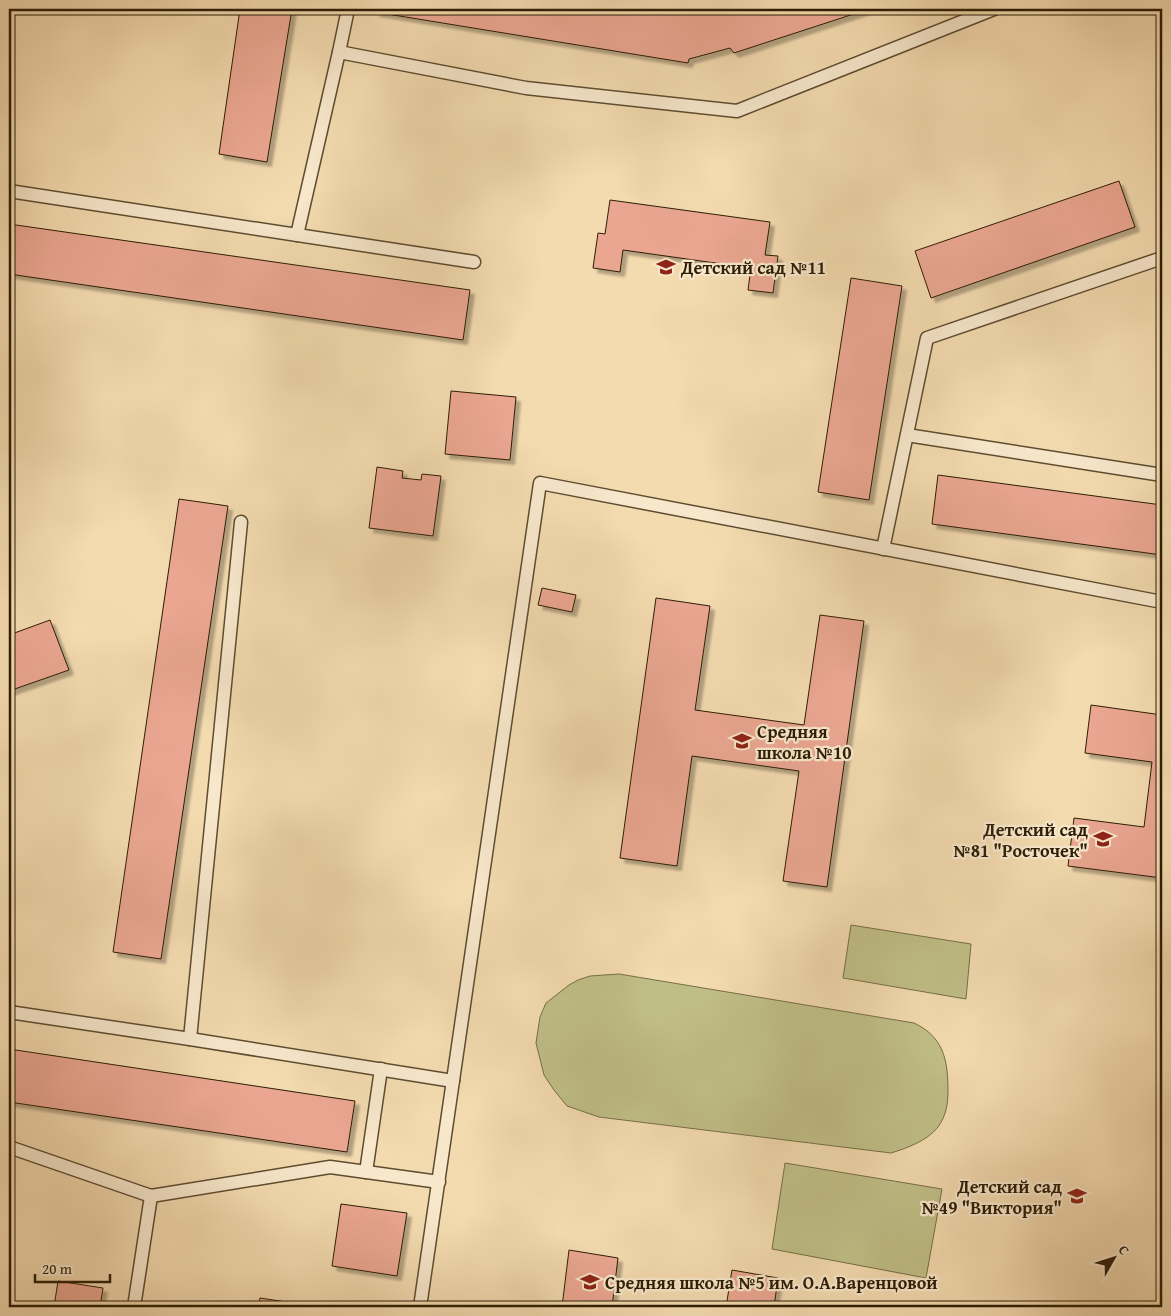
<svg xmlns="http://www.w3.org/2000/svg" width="1171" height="1316" font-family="'Gentium Book Plus',serif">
  <defs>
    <filter id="shadow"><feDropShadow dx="4.5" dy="4.5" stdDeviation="1" flood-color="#0004"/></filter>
  </defs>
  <rect width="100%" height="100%" fill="#f3daaf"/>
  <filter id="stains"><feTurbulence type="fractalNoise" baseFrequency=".004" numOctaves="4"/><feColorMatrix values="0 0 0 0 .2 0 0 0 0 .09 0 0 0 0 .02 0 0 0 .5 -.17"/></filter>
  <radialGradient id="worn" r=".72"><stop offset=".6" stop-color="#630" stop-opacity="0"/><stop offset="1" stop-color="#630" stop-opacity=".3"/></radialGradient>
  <g fill="#c0be87" stroke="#766e46">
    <path d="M851,925L971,944L966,999L843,978Z"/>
    <path d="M619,974L914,1023C944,1037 948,1061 948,1091C948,1104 946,1116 938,1127C927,1141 907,1148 891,1153L599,1117L567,1106L554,1090L544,1075L536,1043L540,1017L546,1003L569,985L578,980L590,976Z"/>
    <path d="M785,1163L942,1189L926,1278L772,1249Z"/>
  </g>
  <g fill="#eaa691" stroke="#2d1d05" filter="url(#shadow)">
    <path d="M240,9H292L267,162L219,154Z"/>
    <path d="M376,9H693L717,10V9H869L734,53L730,48L689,59L688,63L375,12Z"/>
    <path d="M1119,181L1135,227L931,298L915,251Z"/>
    <path d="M610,200L770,222L765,255L778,256L773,293L748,290L751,268L623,250L620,272L593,268L598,233L605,234Z"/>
    <path d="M9,224L470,290L463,340L9,274Z"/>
    <path d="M851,278L902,286L869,500L818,492Z"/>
    <path d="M451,391L516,397L510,460L445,454Z"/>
    <path d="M377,467L403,471L402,478L421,480L422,474L441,476L433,536L369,528Z"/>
    <path d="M938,475L1162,505V555L932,524Z"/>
    <path d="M179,499L228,506L161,959L113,952Z"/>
    <path d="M542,588L576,595L572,612L538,605Z"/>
    <path d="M656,598L710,606L695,710L804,725L820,615L864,621L827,887L783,881L799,771L692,756L677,866L620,858Z"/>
    <path d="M50,620L69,670L9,691V635Z"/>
    <path d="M1091,705L1162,715V878L1068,866L1074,818L1144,827L1152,762L1085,753Z"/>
    <path d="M9,1049L355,1101L347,1152L9,1102Z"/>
    <path d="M341,1204L407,1213L397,1276L332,1266Z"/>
    <path d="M569,1250L618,1258L612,1307H562Z"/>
    <path d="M732,1270L778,1278L774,1307H726Z"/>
    <path d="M58,1281L103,1288L100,1307H54Z"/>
    <path d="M260,1298L320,1307H258Z"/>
  </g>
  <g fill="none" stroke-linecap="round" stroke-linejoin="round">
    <g stroke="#5e4c30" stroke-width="15">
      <g id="service">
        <path d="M339,52L348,9"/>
        <path d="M9,191L474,262"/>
        <path d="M297,235L339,52L526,88L737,111L994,9"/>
        <path d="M907,435L1162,475"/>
        <path d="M883,549L927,338L1162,258"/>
        <path d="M9,1012L190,1039L241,522"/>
        <path d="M190,1039L453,1081"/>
        <path d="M9,1147L151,1196L134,1307"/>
        <path d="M366,1172L381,1069"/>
        <path d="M151,1196L330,1167L439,1182"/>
        <path d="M420,1307L540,483L1162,602"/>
      </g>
    </g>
    <use href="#service" stroke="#f7e7cb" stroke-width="12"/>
  </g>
  <defs>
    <g id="school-bare" transform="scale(1.5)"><path d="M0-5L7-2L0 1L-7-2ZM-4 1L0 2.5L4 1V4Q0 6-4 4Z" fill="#8f2418" stroke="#f7e7cb" stroke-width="2.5" paint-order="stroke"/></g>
  </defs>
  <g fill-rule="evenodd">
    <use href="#school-bare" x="666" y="267"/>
    <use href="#school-bare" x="742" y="741"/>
    <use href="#school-bare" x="1103" y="839"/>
    <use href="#school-bare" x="1077" y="1196"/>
    <use href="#school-bare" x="590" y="1282"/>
  </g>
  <g text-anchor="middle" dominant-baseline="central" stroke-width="4.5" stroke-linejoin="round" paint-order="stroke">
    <g font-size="18" font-weight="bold" fill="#2d1d05" stroke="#f7e7cb" text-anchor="start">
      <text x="681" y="267">Детский сад №11</text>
      <text x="757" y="731">Средняя<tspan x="757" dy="21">школа №10</tspan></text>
      <text x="1088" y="829" text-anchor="end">Детский сад<tspan x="1088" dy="21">№81 "Росточек"</tspan></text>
      <text x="1062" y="1186" text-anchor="end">Детский сад<tspan x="1062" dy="21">№49 "Виктория"</tspan></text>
      <text x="605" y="1282">Средняя школа №5 им. О.А.Варенцовой</text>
    </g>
  </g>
  <rect width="1171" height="1316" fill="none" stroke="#f3daaf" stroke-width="30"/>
  <rect x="10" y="10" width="1151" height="1296" fill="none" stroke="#2d1d05" stroke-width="2.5"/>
  <rect x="15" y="15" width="1141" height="1286" fill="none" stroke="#2d1d05"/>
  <g transform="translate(1114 1258) rotate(51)" stroke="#f7e7cb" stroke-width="4" paint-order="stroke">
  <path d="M0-4L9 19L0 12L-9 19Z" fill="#2d1d05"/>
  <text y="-8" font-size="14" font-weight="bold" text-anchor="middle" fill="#2d1d05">С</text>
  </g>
  <path d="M35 1274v8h75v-8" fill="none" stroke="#2d1d05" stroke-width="2.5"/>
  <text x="42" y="1274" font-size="15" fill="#2d1d05" stroke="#f7e7cb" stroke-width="4" paint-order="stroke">20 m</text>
  <rect width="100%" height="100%" filter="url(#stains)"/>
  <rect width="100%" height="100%" fill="url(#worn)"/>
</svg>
